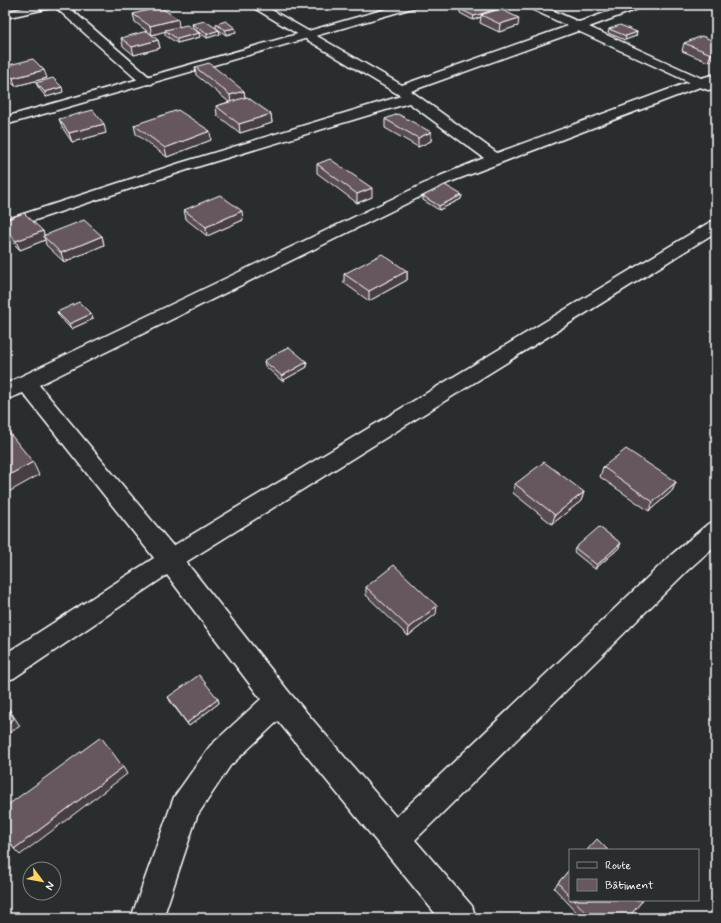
<svg xmlns="http://www.w3.org/2000/svg" width="721" height="923" font-family="Mynerve,sans-serif">
  <rect width="100%" height="100%" fill="#2a2d2e"/>
  <filter id="ink" filterUnits="userSpaceOnUse"><feTurbulence type="fractalNoise" baseFrequency=".025" numOctaves="2"/><feDisplacementMap in="SourceGraphic" scale="8" xChannelSelector="R" yChannelSelector="G"/><feConvolveMatrix kernelMatrix="1 2 1 2 8 2 1 2 1" color-interpolation-filters="sRGB"/></filter>
  <g filter="url(#ink)">
    <g fill="none" stroke-linecap="round" stroke-linejoin="round">
      <g stroke="#fff" stroke-width="3">
        <g id="street">
          <path d="M35,5H66L154,81L152,84H142L55,7L5,18V12Z"/>
          <path d="M249,5H263L402,85L568,26L527,7L525,5H540L579,22L628,5H645L643,7L589,27L701,78L716,74V82L712,83L715,86L713,89L708,90L700,87L450,182L39,385L173,546L710,222L716,220V232L186,562L289,692L396,817L670,556L708,524L716,521V545L688,570L415,840L472,906L476,918H439L278,721L230,766L197,816L163,918H131L174,797L210,746L261,699L167,575L14,678L5,681V654L154,558L23,393L5,400V384L440,176L484,158L409,103L190,169L5,230V220L180,163L401,96ZM578,31L689,82L497,153L411,91Z"/>
        </g>
      </g>
      <g stroke="#fff" stroke-width="3">
        <path id="secondary" d="M400,5H418L416,7L5,125V117Z"/>
      </g>
      <use href="#street" fill="#2a2d2e" fill-rule="evenodd"/>
      <use href="#secondary" fill="#2a2d2e" fill-rule="evenodd"/>
    </g>
    <g fill="#584b53" stroke="#fff">
      <path d="M460,9H496L495,11L518,26L499,32L480,23L481,17L473,20L460,13Z"/>
      <path d="M133,14L199,33L200,37L177,43L165,35V31L152,35L135,22Z"/>
      <path d="M192,24L219,30L220,34L207,38L193,28Z"/>
      <path d="M216,24L236,32L226,35L216,28Z"/>
      <path d="M609,29L637,32L636,36L625,40L608,33Z"/>
      <path d="M121,38L158,40L160,48L134,55L123,46Z"/>
      <path d="M716,42L708,62L682,51L684,43Z"/>
      <path d="M5,66L47,78L15,86L5,76Z"/>
      <path d="M195,67L244,91L245,97L271,114L272,123L240,133L217,115L216,106L229,102L196,75Z"/>
      <path d="M36,83L63,92L46,97L38,87Z"/>
      <path d="M59,119L106,133L72,142L62,127Z"/>
      <path d="M385,119L431,132V141L418,147L385,128Z"/>
      <path d="M134,125L211,140L167,157L136,134Z"/>
      <path d="M317,164L372,197L357,203L317,173Z"/>
      <path d="M462,195L461,199L439,210L423,200V196Z"/>
      <path d="M184,210L243,220L207,236L186,219Z"/>
      <path d="M5,220L43,231L44,235L102,236L104,245L64,262L46,245L45,240L20,250L5,235Z"/>
      <path d="M407,271V280L369,301L344,283V274Z"/>
      <path d="M57,312L91,314L93,319L71,329L59,316Z"/>
      <path d="M264,361L307,362V367L282,381L265,366Z"/>
      <path d="M603,467L676,482L672,491L649,511L600,477Z"/>
      <path d="M515,484L584,492L581,501L552,524L513,493Z"/>
      <path d="M575,548H619L595,569L574,552Z"/>
      <path d="M366,587L436,614L408,636L366,595Z"/>
      <path d="M168,697L218,699L219,703L189,726L170,701Z"/>
      <path d="M570,869V900H643L628,918H582L554,888L558,883Z"/>
    </g>
    <g fill="#473d44" stroke="#fff">
      <path d="M496,9L495,13L481,15V17L473,20L474,16Z"/>
      <path d="M519,18L518,26L499,32L500,24Z"/>
      <path d="M178,19L179,27L152,35L150,26Z"/>
      <path d="M235,28L236,32L226,35L225,30Z"/>
      <path d="M219,30L220,34L207,38V34Z"/>
      <path d="M637,32L636,36L625,40L626,36Z"/>
      <path d="M199,33L200,37L177,43V39Z"/>
      <path d="M158,40L160,48L134,55L132,47Z"/>
      <path d="M716,51V59L708,62L711,54Z"/>
      <path d="M44,70L47,78L15,86L13,78Z"/>
      <path d="M62,87L63,92L46,97L45,92Z"/>
      <path d="M244,91L245,99L231,104L230,95Z"/>
      <path d="M271,114L272,123L240,133L239,124Z"/>
      <path d="M104,124L106,133L72,142L69,133Z"/>
      <path d="M210,131L211,140L167,157L165,148Z"/>
      <path d="M431,132V141L418,147V138Z"/>
      <path d="M372,188V197L357,203V194Z"/>
      <path d="M462,195L461,199L439,210V206Z"/>
      <path d="M242,211L243,220L207,236L206,227Z"/>
      <path d="M43,231L45,238L43,236L45,240L20,250L16,241Z"/>
      <path d="M102,236L104,245L64,262L61,253Z"/>
      <path d="M407,271V280L369,301V291Z"/>
      <path d="M91,314L93,319L71,329L69,324Z"/>
      <path d="M307,362V367L282,381V376Z"/>
      <path d="M33,462L39,475L5,494V477Z"/>
      <path d="M676,482L672,491L649,511L653,502Z"/>
      <path d="M584,492L581,501L552,524L555,515Z"/>
      <path d="M621,543L619,548L595,569L597,565Z"/>
      <path d="M437,606L436,614L408,636L409,628Z"/>
      <path d="M218,699L219,703L189,726L187,723Z"/>
      <path d="M5,703L20,726L5,736Z"/>
      <path d="M123,767L127,774L20,855L14,849Z"/>
    </g>
    <g fill="#665761" stroke="#fff">
      <path d="M474,5H487L496,9L474,16L460,9Z"/>
      <path d="M160,7L178,19L150,26L133,14Z"/>
      <path d="M500,9L519,18L500,24L481,15Z"/>
      <path d="M205,21L219,30L207,34L192,24Z"/>
      <path d="M226,21L235,28L225,30L216,24Z"/>
      <path d="M187,25L199,33L177,39L165,30Z"/>
      <path d="M620,25L637,32L626,36L609,29Z"/>
      <path d="M147,31L158,40L132,47L121,38Z"/>
      <path d="M702,36L716,42V51L711,54L684,43Z"/>
      <path d="M33,59L44,70L13,78L5,70V66Z"/>
      <path d="M209,63L244,91L230,95L195,67Z"/>
      <path d="M53,78L62,87L45,92L36,83Z"/>
      <path d="M247,97L271,114L239,124L216,106Z"/>
      <path d="M93,110L104,124L69,133L59,119Z"/>
      <path d="M178,110L210,131L165,148L134,125Z"/>
      <path d="M398,114L431,132L418,138L385,119Z"/>
      <path d="M330,159L372,188L357,194L317,164Z"/>
      <path d="M445,185L462,195L439,206L423,196Z"/>
      <path d="M220,195L242,211L206,227L184,210Z"/>
      <path d="M24,213L43,231L16,241L5,229V220Z"/>
      <path d="M84,220L102,236L61,253L43,236Z"/>
      <path d="M382,254L407,271L369,291L344,274Z"/>
      <path d="M79,302L91,314L69,324L57,312Z"/>
      <path d="M289,347L307,362L282,376L264,361Z"/>
      <path d="M7,430L33,462L5,477V431Z"/>
      <path d="M626,449L676,482L653,502L603,467Z"/>
      <path d="M544,462L584,492L555,515L515,484Z"/>
      <path d="M599,527L621,543L597,565L575,548Z"/>
      <path d="M394,565L437,606L409,628L366,587Z"/>
      <path d="M199,675L218,699L187,723L168,697Z"/>
      <path d="M5,704L14,719L5,725Z"/>
      <path d="M101,737L123,767L14,849L5,833V807Z"/>
      <path d="M597,839L608,850H587Z"/>
      <path d="M570,869V896L558,883Z"/>
      <path d="M574,900H643L628,918H591Z"/>
    </g>
  </g>
  <rect width="721" height="923" fill="none" stroke="#2a2d2e" stroke-width="20"/>
  <rect x="10" y="10" width="701" height="903" fill="none" stroke="#fff" stroke-width="1.5" filter="url(#ink)"/>
  <rect x="569" y="849" width="130" height="52" fill="#2a2d2e" stroke="#7f8182"/>
  <rect x="577" y="862" width="20" height="6" fill="#2a2d2e" stroke="#7f8182"/>
  <text x="605" y="869" font-size="12" fill="#ffffff">Route</text>
  <rect x="577" y="879" width="20" height="12" fill="#665761" stroke="#7f8182"/>
  <text x="605" y="889" font-size="12" fill="#ffffff">Bâtiment</text>
  <g transform="translate(42 881) rotate(122)"><circle r="19" fill="#2a2d2e" stroke="#7f8182"/>
  <path d="M0-3L7 15L0 10L-7 15Z" fill="#ffd166"/>
  <text y="-6" font-size="11" font-weight="bold" text-anchor="middle" fill="#ffffff">N</text>
  </g>
</svg>
